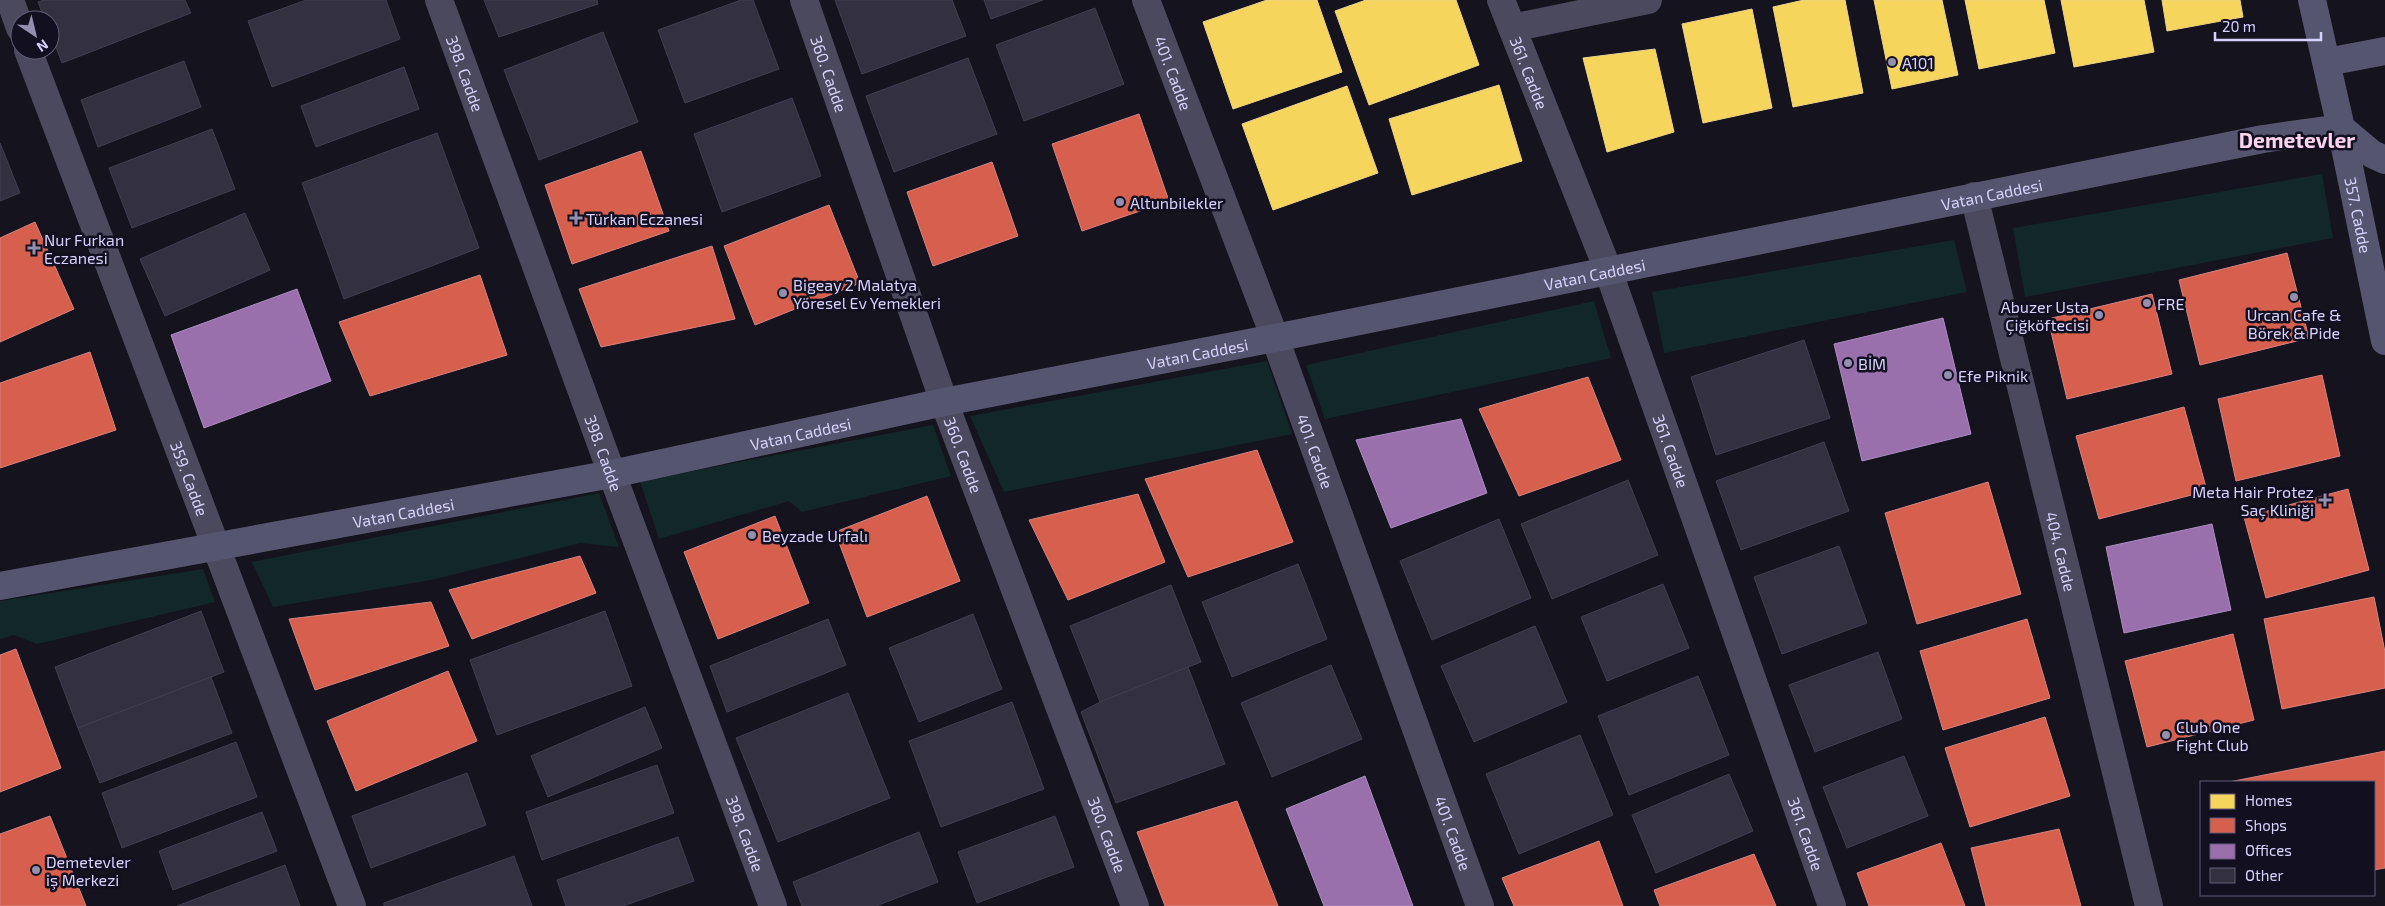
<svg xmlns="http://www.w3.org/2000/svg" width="2385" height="906" font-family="'Exo 2',sans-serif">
  <rect width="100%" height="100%" fill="#15131d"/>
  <g fill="#122828">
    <path d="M2322,174L2333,238L2025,297L2013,228Z"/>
    <path d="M1954,240L1967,292L1664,353L1652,292Z"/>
    <path d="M1594,301L1611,358L1325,419L1306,365Z"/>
    <path d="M1267,361L1292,434L1004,492L970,416Z"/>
    <path d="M933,425L951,476L802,512L789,501L659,539L640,481Z"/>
    <path d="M599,493L619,547L580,543L431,580L273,607L252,562Z"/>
    <path d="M203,569L215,602L37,644L14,635L0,639V601Z"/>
  </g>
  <g fill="#f6d55c" stroke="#edd48c">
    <path d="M1267,0H1317L1342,72L1233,109L1203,22Z"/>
    <path d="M1366,0H1456L1479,65L1369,105L1335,11Z"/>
    <path d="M1804,0H1845L1863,93L1793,107L1773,7Z"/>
    <path d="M1874,0H1942L1958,75L1892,89Z"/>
    <path d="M1965,0H2044L2055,53L1979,69Z"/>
    <path d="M2061,0H2144L2154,52L2074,67Z"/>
    <path d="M2162,0H2240L2243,17L2167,31Z"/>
    <path d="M1752,9L1772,108L1703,123L1682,24Z"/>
    <path d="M1655,49L1674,132L1607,152L1583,58Z"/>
    <path d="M1499,85L1522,161L1412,195L1389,119Z"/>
    <path d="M1347,86L1378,173L1273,210L1242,124Z"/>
  </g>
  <g fill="#d6604d" stroke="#d68282">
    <path d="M1139,114L1169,201L1082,231L1052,144Z"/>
    <path d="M641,151L669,231L572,264L545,185Z"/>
    <path d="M992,162L1018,236L933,266L907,192Z"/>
    <path d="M829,205L860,283L755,325L724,246Z"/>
    <path d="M35,222L74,309L0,342V238Z"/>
    <path d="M712,246L735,319L601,347L579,289Z"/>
    <path d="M2287,253L2309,338L2200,365L2179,280Z"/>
    <path d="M480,275L507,355L370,396L339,322Z"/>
    <path d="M2152,294L2172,374L2067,399L2048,319Z"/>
    <path d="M90,352L116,430L0,468V383Z"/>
    <path d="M2322,375L2340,456L2236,481L2218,399Z"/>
    <path d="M1588,377L1621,460L1519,496L1479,409Z"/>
    <path d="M2184,407L2207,491L2099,519L2076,436Z"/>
    <path d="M1257,450L1293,542L1188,577L1145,479Z"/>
    <path d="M1988,482L2021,594L1917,624L1885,513Z"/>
    <path d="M2348,489L2369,570L2266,598L2244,517Z"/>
    <path d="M1138,494L1165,562L1068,600L1029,520Z"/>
    <path d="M927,496L960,581L867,617L835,532Z"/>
    <path d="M775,516L809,603L718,639L684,552Z"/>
    <path d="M580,556L596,593L472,639L449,590Z"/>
    <path d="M2374,597L2385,652V688L2282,709L2264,619Z"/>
    <path d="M431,602L449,646L315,690L289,619Z"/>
    <path d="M2027,619L2050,698L1943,730L1920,651Z"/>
    <path d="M2233,634L2254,720L2147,747L2125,661Z"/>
    <path d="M16,649L61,768L0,792V655Z"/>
    <path d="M448,671L477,741L356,791L327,721Z"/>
    <path d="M2045,717L2070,796L1970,827L1945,748Z"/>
    <path d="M2385,751V868L2374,870V782H2229Z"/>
    <path d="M1237,801L1278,906H1165L1137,832Z"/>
    <path d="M50,816L86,906H0V834Z"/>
    <path d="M2059,829L2081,906H1986L1971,848Z"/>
    <path d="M1599,841L1623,906H1514L1502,878Z"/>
    <path d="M1941,843L1965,906H1869L1857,873Z"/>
    <path d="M1754,854L1776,906H1660L1654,890Z"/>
  </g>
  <g fill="#9970ab" stroke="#ac8dc3">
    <path d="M297,289L331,381L204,428L171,335Z"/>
    <path d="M1943,318L1971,434L1862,461L1834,344Z"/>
    <path d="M1461,419L1487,493L1391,528L1356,440Z"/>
    <path d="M2212,524L2231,610L2124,633L2106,547Z"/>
    <path d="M1365,776L1413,906H1324L1286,809Z"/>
  </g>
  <g fill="#33313f" stroke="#413e51">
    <path d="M44,0H185L191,13L62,63L50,32V20H45L38,2Z"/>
    <path d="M306,0H386L400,39L272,87L248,21Z"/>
    <path d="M484,0H597L598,4L499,37Z"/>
    <path d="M741,0H753L779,69L685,103L658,30Z"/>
    <path d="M835,0H952L966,36L862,74Z"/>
    <path d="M984,0H1043L991,19Z"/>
    <path d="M1095,8L1124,84L1024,121L996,45Z"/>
    <path d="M603,32L638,122L539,160L504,70Z"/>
    <path d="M968,58L997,134L894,172L866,96Z"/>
    <path d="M184,61L201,107L98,147L81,100Z"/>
    <path d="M404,67L419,109L316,147L301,106Z"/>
    <path d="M792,98L821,176L722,212L694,134Z"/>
    <path d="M212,129L235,189L132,228L109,168Z"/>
    <path d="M437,133L479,248L344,299L302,183Z"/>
    <path d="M0,143L20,193L0,201Z"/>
    <path d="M245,213L270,270L165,316L140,259Z"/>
    <path d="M1804,340L1830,418L1716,455L1691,377Z"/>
    <path d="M1824,442L1849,511L1741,550L1716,481Z"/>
    <path d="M1628,480L1658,555L1552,599L1521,524Z"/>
    <path d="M1499,519L1531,598L1432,640L1400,561Z"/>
    <path d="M1839,546L1867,623L1782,654L1754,577Z"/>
    <path d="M1298,564L1327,639L1232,677L1202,602Z"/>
    <path d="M1663,584L1689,648L1607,681L1581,617Z"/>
    <path d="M1171,585L1201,662L1100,702L1070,626Z"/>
    <path d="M201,611L224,672L78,728L55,667Z"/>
    <path d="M605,611L632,686L497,735L470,660Z"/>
    <path d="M973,614L1002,689L919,722L889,648Z"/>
    <path d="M828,619L846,665L727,712L710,666Z"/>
    <path d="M1535,626L1567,702L1474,742L1441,666Z"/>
    <path d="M1878,652L1902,719L1815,752L1789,685Z"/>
    <path d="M1331,665L1362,739L1272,777L1241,703Z"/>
    <path d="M1188,667L1225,764L1116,803L1081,712L1100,702Z"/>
    <path d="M1698,676L1729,755L1629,795L1598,716Z"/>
    <path d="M211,677L232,733L100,783L78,728Z"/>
    <path d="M848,693L890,798L778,842L736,738Z"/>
    <path d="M1012,702L1044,789L941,827L909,741Z"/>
    <path d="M645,707L662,748L548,797L531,756Z"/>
    <path d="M1580,735L1613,815L1519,854L1486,774Z"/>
    <path d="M236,742L257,797L122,848L102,793Z"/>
    <path d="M1904,756L1928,816L1847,848L1823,787Z"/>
    <path d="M657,765L674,813L542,860L526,812Z"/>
    <path d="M467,773L486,825L371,868L352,816Z"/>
    <path d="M1729,774L1753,831L1656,873L1632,815Z"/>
    <path d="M262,812L277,851L173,890L159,851Z"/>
    <path d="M1055,816L1074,867L977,903L958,852Z"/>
    <path d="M919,832L938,882L876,906H802L793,882Z"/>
    <path d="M678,837L694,881L623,906H566L557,880Z"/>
    <path d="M514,856L532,906H384V903Z"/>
    <path d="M285,865L300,906H177Z"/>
  </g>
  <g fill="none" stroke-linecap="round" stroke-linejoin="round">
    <g stroke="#4a495e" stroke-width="28">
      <path d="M10,0L20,28"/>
      <path id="s1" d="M439,0L612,474L773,906"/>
      <path id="s2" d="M804,0L944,402L1135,906"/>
      <path id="s3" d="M1146,0L1275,338L1480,906"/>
      <path d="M1512,28L1648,0"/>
      <path id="s4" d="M28,50L352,906"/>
      <path id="s5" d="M1974,196L2149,906"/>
    </g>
    <path stroke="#4a495e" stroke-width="28" id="s6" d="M1501,0L1608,270L1832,906"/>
    <g stroke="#565570" stroke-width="28">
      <path id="s7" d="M2312,0L2341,128L2385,341"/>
      <path d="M2327,62L2385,51"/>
      <path id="s8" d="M0,586L612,474L944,402L1275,338L2263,139L2341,128L2372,154L2385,160"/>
    </g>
  </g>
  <g fill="#938fae" stroke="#120f21" stroke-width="2">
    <circle cx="1892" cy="62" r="5"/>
    <circle cx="1120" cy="202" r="5"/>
    <path d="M573.5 210.5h5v5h5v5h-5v5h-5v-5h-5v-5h5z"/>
    <path d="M31.5 240.5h5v5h5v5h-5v5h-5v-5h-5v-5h5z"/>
    <circle cx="783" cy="293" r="5"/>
    <circle cx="2294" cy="297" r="5"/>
    <circle cx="2147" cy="303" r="5"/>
    <circle cx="2099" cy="315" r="5"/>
    <circle cx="1848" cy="363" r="5"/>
    <circle cx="1948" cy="375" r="5"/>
    <path d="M2322.5 492.5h5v5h5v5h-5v5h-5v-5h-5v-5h5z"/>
    <circle cx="752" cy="535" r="5"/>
    <circle cx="2166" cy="735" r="5"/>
    <circle cx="36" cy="870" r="5"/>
  </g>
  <g text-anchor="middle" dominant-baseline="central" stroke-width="5" stroke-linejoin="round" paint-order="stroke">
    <g font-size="16" fill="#d7d2fc" stroke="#120f21" text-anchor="start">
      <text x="1902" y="62">A101</text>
      <text x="1130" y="202">Altunbilekler</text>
      <text x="586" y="218">Türkan Eczanesi</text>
      <text x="44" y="239">Nur Furkan<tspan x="44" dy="18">Eczanesi</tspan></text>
      <text x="793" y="284">Bigeay 2 Malatya<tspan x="793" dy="18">Yöresel Ev Yemekleri</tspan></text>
      <text x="2157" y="303">FRE</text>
      <text x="2089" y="306" text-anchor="end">Abuzer Usta<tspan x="2089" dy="18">Çiğköftecisi</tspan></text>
      <text x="2294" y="314" text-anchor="middle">Urcan Cafe &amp;<tspan x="2294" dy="18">Börek &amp; Pide</tspan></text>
      <text x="1858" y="363">BİM</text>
      <text x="1958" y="375">Efe Piknik</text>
      <text x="2314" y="491" text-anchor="end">Meta Hair Protez<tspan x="2314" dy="18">Saç Kliniği</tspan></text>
      <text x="762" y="535">Beyzade Urfalı</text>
      <text x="2176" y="726">Club One<tspan x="2176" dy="18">Fight Club</tspan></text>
      <text x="46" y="861">Demetevler<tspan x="46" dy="18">iş Merkezi</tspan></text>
    </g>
    <g font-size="16" fill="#d7d2fc" stroke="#120f21">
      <text stroke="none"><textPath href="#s6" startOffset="78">361. Cadde</textPath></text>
      <text stroke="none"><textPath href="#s1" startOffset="78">398. Cadde</textPath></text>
      <text stroke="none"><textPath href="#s2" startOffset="78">360. Cadde</textPath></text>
      <text stroke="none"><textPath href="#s3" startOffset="78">401. Cadde</textPath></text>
      <text stroke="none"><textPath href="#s8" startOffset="2030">Vatan Caddesi</textPath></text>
      <text stroke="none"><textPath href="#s7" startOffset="220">357. Cadde</textPath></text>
      <text stroke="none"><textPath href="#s8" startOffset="1625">Vatan Caddesi</textPath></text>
      <text stroke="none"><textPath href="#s8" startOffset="1220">Vatan Caddesi</textPath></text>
      <text stroke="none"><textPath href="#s8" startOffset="815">Vatan Caddesi</textPath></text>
      <text stroke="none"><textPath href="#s6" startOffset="482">361. Cadde</textPath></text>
      <text stroke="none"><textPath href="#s3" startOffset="482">401. Cadde</textPath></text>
      <text stroke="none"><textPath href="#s1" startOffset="482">398. Cadde</textPath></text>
      <text stroke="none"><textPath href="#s2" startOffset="482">360. Cadde</textPath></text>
      <text stroke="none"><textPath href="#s4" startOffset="458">359. Cadde</textPath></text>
      <text stroke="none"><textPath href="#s8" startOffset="410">Vatan Caddesi</textPath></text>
      <text stroke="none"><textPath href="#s5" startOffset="366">404. Cadde</textPath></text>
      <text stroke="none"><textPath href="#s1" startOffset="888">398. Cadde</textPath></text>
      <text stroke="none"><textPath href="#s3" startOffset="888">401. Cadde</textPath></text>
      <text stroke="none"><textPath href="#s6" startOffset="888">361. Cadde</textPath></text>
      <text stroke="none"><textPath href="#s2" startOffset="888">360. Cadde</textPath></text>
    </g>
    <g font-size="21" font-weight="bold" fill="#fcd4ee" stroke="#120f21">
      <text x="2297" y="139">Demetevler</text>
    </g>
  </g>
  <rect x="2200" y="781" width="175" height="115" fill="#120f21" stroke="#615d79"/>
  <rect x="2210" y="794" width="25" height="15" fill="#f6d55c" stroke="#615d79"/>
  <text x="2245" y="806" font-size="15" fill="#d7d2fc">Homes</text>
  <rect x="2210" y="818" width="25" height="15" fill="#d6604d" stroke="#615d79"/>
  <text x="2245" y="831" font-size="15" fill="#d7d2fc">Shops</text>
  <rect x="2210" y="844" width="25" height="15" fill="#9970ab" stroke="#615d79"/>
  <text x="2245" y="856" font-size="15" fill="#d7d2fc">Offices</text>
  <rect x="2210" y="868" width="25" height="15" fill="#33313f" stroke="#615d79"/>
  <text x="2245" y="881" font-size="15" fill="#d7d2fc">Other</text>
  <g transform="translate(35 35) rotate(145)"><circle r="24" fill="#120f21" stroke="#615d79"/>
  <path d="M0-4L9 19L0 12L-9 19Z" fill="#938fae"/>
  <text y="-8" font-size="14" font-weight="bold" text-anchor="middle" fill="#d7d2fc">N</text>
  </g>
  <path d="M2215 32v8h106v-8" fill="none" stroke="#d7d2fc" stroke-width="2.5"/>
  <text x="2222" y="32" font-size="15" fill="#d7d2fc" stroke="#120f21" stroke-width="4" paint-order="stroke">20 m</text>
</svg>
